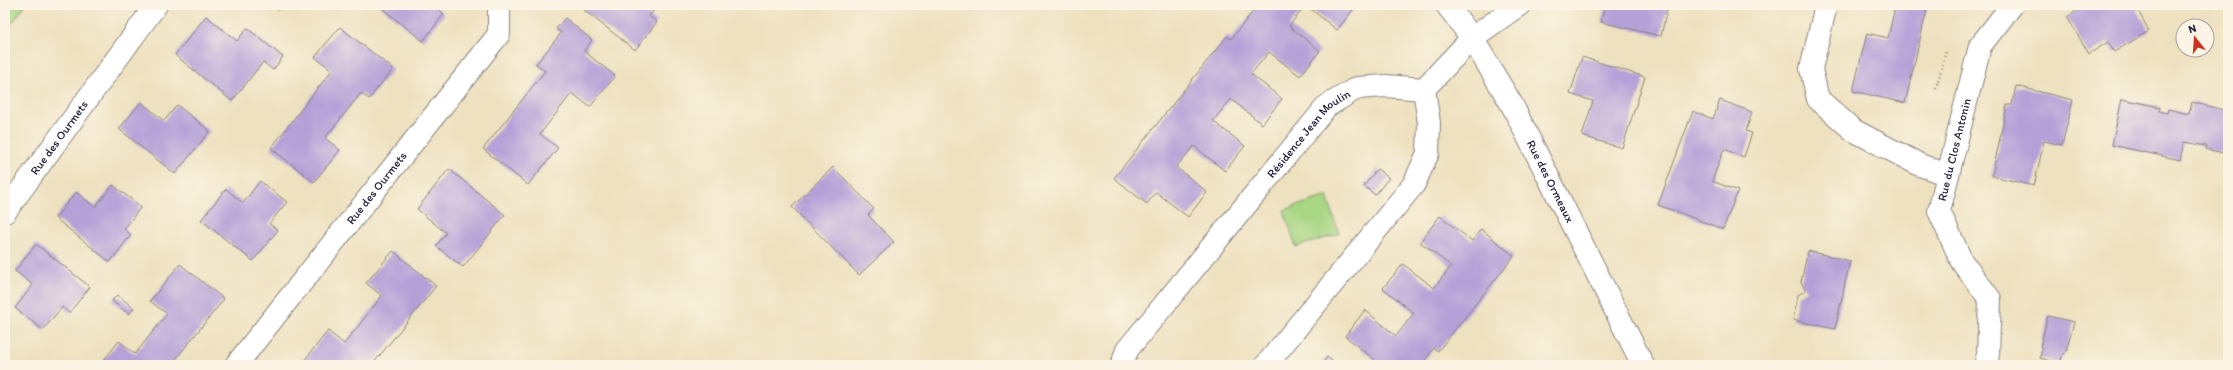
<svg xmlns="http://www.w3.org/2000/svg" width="2233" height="370" font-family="Itim,sans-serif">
  <rect width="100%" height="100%" fill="#fcf5e5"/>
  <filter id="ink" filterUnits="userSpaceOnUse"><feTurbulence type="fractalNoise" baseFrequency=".025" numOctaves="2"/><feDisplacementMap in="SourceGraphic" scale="8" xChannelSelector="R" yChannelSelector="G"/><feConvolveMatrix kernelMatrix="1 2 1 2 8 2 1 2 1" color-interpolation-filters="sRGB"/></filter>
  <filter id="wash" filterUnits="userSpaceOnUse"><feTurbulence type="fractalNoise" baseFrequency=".012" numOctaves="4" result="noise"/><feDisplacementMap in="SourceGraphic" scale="16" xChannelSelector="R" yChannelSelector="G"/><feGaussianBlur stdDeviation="0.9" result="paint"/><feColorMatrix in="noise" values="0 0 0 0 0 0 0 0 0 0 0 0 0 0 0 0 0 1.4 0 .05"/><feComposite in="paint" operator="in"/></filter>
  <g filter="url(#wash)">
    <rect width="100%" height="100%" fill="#eee1bf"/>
    <g fill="#a8d683" stroke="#657c5f">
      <path d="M5,5H25L5,33Z"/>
      <path d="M1327,196L1339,234L1296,247L1284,210Z"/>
    </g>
    <g id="blocks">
      <g fill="#b5a1d8">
        <path d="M271,5H282L278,10Z"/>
        <path d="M378,5H434L444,14L423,41Z"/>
        <path d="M588,5H658L649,16L657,22L635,50L584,10Z"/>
        <path d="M1258,5H1306L1289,26L1320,51L1300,76L1269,52L1251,74L1282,99L1262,124L1231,99L1213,121L1245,146L1225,171L1194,146L1176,167L1207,192L1188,217L1156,192L1147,204L1114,178L1227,36L1231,39Z"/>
        <path d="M1306,5H1357L1337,30Z"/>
        <path d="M1605,5H1668L1661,36L1601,22Z"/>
        <path d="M1890,5H1928L1905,103L1853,91L1867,33L1888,38L1895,7Z"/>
        <path d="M2087,5H2144L2137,9L2149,31L2114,52L2108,42L2089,54L2067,17Z"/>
        <path d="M206,16L237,41L247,28L283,57L273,70L263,62L232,101L175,55Z"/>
        <path d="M565,18L592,40L584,51L615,76L590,107L572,93L540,134L558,148L528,185L483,149L545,71L536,64L561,33L556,29Z"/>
        <path d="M340,27L393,69L369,99L361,93L325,138L340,150L314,182L271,148L332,70L315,57Z"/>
        <path d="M1582,57L1645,77L1622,148L1582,136L1593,101L1570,94Z"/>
        <path d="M2016,86L2073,100L2062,145L2044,141L2034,186L1992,176L2007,105H2012Z"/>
        <path d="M2122,99L2160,107L2159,111L2167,113L2168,109L2189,114L2192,102L2228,111V154L2205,149L2206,146L2184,142L2180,160L2112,145Z"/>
        <path d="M1720,100L1752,112L1746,131L1752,133L1744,157L1724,149L1712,181L1738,191L1723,229L1658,205L1693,111L1713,119Z"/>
        <path d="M141,102L164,121L177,105L210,131L175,174L119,129Z"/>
        <path d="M833,167L874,209L868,215L894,242L859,275L792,207Z"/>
        <path d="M2227,168H2228V178H2225Z"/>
        <path d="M449,169L505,215L463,267L436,246L446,233L417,209Z"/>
        <path d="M1377,169L1389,178L1375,195L1364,186Z"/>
        <path d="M260,181L287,202L269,224L278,230L253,261L201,220L226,189L243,203Z"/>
        <path d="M113,185L141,207L124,229L131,235L110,262L55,218L76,192L95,207Z"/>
        <path d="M1440,216L1472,241L1481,229L1514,256L1438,351L1434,348L1421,365H1373L1376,361L1345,336L1365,310L1396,336L1414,313L1383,288L1403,264L1434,288L1451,266L1420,242Z"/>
        <path d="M36,244L90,287L69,313L62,307L43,330L15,308L33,285L15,271Z"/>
        <path d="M393,251L436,286L372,365H304L302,363L328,331L344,344L382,296L366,283Z"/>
        <path d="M1808,251L1850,261L1835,329L1793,320L1798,295L1806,290L1801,282Z"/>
        <path d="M180,264L224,299L171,365H100L119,341L135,354L167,314L150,301Z"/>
        <path d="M117,295L134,308L129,314L112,301Z"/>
        <path d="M2048,316L2074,322L2065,354L2063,353L2060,364L2040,358L2042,348L2040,347Z"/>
        <path d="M1327,357L1337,365H1321Z"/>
        <path d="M5,360L12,365H5Z"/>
      </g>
    </g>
  </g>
  <g filter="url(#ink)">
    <use href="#blocks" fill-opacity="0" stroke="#88827d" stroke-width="1"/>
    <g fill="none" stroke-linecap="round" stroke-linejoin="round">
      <g stroke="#88827d" stroke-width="24">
        <g id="street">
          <path id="s1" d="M1447,5L1472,38L1512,105L1643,365"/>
          <path d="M1826,5L1811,69L1818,99L1853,130L1920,165L1948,175"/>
          <path d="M1424,89L1472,38L1519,5"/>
          <path id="s2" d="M5,212L156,5"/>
          <path id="s3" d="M236,365L499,34V5"/>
          <path id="s4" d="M1122,365L1127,350L1327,106L1357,88L1386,86L1424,89"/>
          <path d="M1266,365L1414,184L1428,153L1429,123L1424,89"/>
          <path id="s5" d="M1985,365L1988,355L1990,299L1962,262L1939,211L1980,46L2012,5"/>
        </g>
      </g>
      <path stroke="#88827d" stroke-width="2.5" stroke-dasharray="1 3" stroke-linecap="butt" d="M1936,88L1946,52"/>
      <use href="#street" stroke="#fff" stroke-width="22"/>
    </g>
  </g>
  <g text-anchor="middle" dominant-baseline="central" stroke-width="4" stroke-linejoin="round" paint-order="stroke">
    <g font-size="12" fill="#22223b" stroke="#fcf5e5">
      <text stroke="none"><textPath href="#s4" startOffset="299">Résidence Jean Moulin</textPath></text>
      <text stroke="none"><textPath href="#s2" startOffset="92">Rue des Ourmets</textPath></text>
      <text stroke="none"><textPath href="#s5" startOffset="232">Rue du Clos Antonin</textPath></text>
      <text stroke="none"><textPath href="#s1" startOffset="205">Rue des Ormeaux</textPath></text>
      <text stroke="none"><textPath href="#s3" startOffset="226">Rue des Ourmets</textPath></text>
    </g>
  </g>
  <rect width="2233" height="370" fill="none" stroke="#fcf5e5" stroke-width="20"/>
  <g transform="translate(2195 38) rotate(343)"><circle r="19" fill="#fcf5e5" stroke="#a5a1a1"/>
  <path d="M0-3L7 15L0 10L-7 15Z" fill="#c8321e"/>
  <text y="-6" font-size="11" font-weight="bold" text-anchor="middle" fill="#22223b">N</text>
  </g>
</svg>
